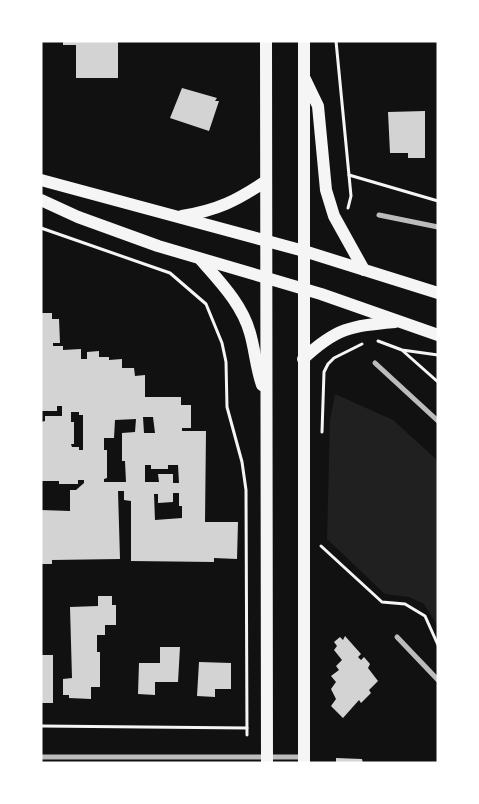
<svg xmlns="http://www.w3.org/2000/svg" width="479" height="804" font-family="'Fira Sans',sans-serif">
  <rect width="100%" height="100%" fill="#111"/>
  <path fill="#202020" d="M335,394L393,420L438,461V627L424,604L409,597L385,594L327,539L330,420Z"/>
  <g fill="#d3d3d3" fill-rule="evenodd">
    <path d="M63,41H118V78H76V45H63Z"/>
    <path d="M182,88L217,98L215,101H219L209,131L170,118Z"/>
    <path d="M425,111V158H408V153H390L388,112Z"/>
    <path d="M41,313H52V319H59L60,343H53V346H63V350L81,349V359H87V352L99,351V357H109V360L122,359V368H134L135,376L145,375V397H181V405H191V428H182V431H206L205,522H238L237,559L214,558V562L131,561V501L124,500V491H118L120,559L52,560V564H41V510L70,511V490H76L84,483V480H78V484H59V481H41V422L45,421V416H62V406H57V411H41ZM71,412H79V415H83V450H79V447H72L71,444H74V422H71ZM143,417H153L155,433H144ZM136,419L135,432L122,433V461H125L126,482H104V479L107,478V450H104V438H114L115,420ZM145,465H151V469H168V465H178L179,483H173V474H158L159,482H145ZM173,493H179V506H182V518L155,520L154,494H158V503L173,502Z"/>
    <path d="M98,596H112V605H116V625H105V635H97V652H100V687H91V699L69,698V695H63V679L72,678L70,607L98,606Z"/>
    <path d="M345,636L361,654L358,657L361,660L364,657L370,664L368,668L378,681L369,690L371,693L361,703L359,700L343,718L331,706L336,699L331,689L336,682L331,676L339,670L336,666L342,660L334,650L337,646L334,642L340,637L343,640Z"/>
    <path d="M160,647H180L178,682H155V695L138,694L139,663H160Z"/>
    <rect x="41" y="655" width="12" height="48"/>
    <path d="M199,662L231,663V689H215V697L197,696Z"/>
    <path d="M336,758L362,759L363,763H336Z"/>
  </g>
  <g fill="none" stroke-linecap="round" stroke-linejoin="round">
    <g stroke="#f5f5f5" stroke-width="3">
      <path d="M336,41L351,196L348,208"/>
      <path d="M349,175L438,201"/>
      <path d="M41,228L170,273L206,304L222,343L226,362L227,407L242,462L246,490L247,735"/>
      <path d="M378,341L402,350L438,355"/>
      <path d="M403,351L438,382"/>
      <path d="M322,432L324,372L328,364L334,358L362,344"/>
      <path d="M321,546L382,602L405,604L425,616L438,645"/>
      <path d="M41,726L247,728"/>
    </g>
    <g stroke="#bcbcbc" stroke-width="5">
      <path d="M379,215L438,227"/>
      <path d="M375,363L438,421"/>
      <path d="M397,637L438,680"/>
      <path d="M41,757H303"/>
    </g>
    <g stroke="#f5f5f5" stroke-width="12">
      <path d="M266,41L267,763"/>
      <path d="M305,79L318,106L326,190L334,216L364,270"/>
      <path d="M41,180L304,251L438,293"/>
      <path d="M41,200L78,217L158,246L321,294L438,335"/>
      <path d="M182,216C218,210 236,201 266,181"/>
      <path d="M201,260C220,282 242,304 250,333C255,350 256,368 262,385"/>
      <path d="M303,359C336,328 350,326 395,322"/>
      <path d="M304,763V41"/>
    </g>
  </g>
  <rect width="479" height="804" fill="none" stroke="#ffffff" stroke-width="85"/>
</svg>
